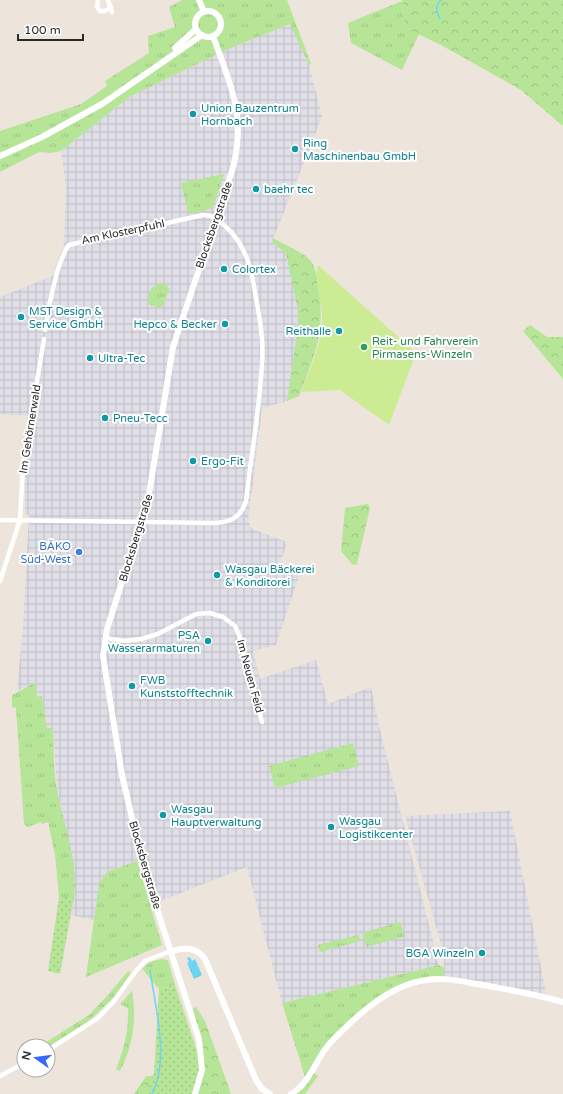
<svg xmlns="http://www.w3.org/2000/svg" width="563" height="1094" font-family="'Varela Round',sans-serif">
  <defs>
    <pattern id="industrial-grid" width="8" height="8" patternUnits="userSpaceOnUse"><rect width="8" height="8" fill="#dfdde5"/><path d="M0 4h8M4 0v8" fill="none" stroke="#c0bec5"/></pattern>
    <pattern id="grass-tufts" width="24" height="20" patternUnits="userSpaceOnUse"><rect width="24" height="20" fill="#b6e597"/><path d="M3 7l-1-3M5 7V3M7 7l1-3M15 17l-1-3M17 17v-4M19 17l1-3" fill="none" stroke="#9dc582"/></pattern>
    <pattern id="forest-crowns" width="20" height="18" patternUnits="userSpaceOnUse"><rect width="20" height="18" fill="#b6e597"/><path d="M2 6a3 3 0 1 1 6 0M12 15a3 3 0 1 1 6 0" fill="none" stroke="#9dc582"/></pattern>
    <pattern id="garden-dots" width="8" height="8" patternUnits="userSpaceOnUse"><rect width="8" height="8" fill="#b6e597"/><path d="M2 2h.1M6 6h.1" fill="none" stroke="#9dc582" stroke-width="1.8" stroke-linecap="round"/></pattern>
    <pattern id="water-ripples" width="26" height="14" patternUnits="userSpaceOnUse"><rect width="26" height="14" fill="#6dd5f1"/><path d="M2 4q2-2 4 0t4 0M15 11q2-2 4 0t4 0" fill="none" stroke="#5fb7cf"/></pattern>
  </defs>
  <rect width="100%" height="100%" fill="#ede5dc"/>
  <g fill="url(#industrial-grid)">
    <path d="M291,24L309,65L322,117L272,242L286,254L298,310V326L287,401L262,408L248,521L252,529L287,542L279,569L299,576L276,645L253,651L260,679L316,660L328,704L371,687L378,722L439,965L282,1003L247,867L160,901L145,858L107,872L99,884L94,920L71,915L75,888L72,857L57,788L53,728L47,729L42,696L37,698L36,682L17,691L23,626L29,515H25V471L34,416L0,414V297L53,276L64,244L66,186L61,151L131,96L226,50Z"/>
    <path d="M510,811L547,998L443,978L444,955L405,816Z"/>
  </g>
  <g fill="url(#grass-tufts)">
    <path d="M182,0H287L311,64L309,65L290,24L226,50L131,96L61,151L51,153L39,152L0,172V131L81,104L107,86L105,81L149,53L148,36L175,27L169,7Z"/>
    <path d="M402,1L405,27L419,34L402,70L351,43L348,23Z"/>
    <path d="M224,174L213,208L191,214L188,212L181,183Z"/>
    <path d="M161,283L166,284L169,289L164,305L159,308L151,305L148,302C147,292 152,285 161,283Z"/>
    <path d="M36,682L37,697L42,696L47,728H53C54,748 53,769 57,789C63,824 79,861 74,897H59L55,855L48,822L42,824L41,822L28,827L24,824L16,708L12,707V695Z"/>
    <path d="M353,743L359,766L275,788L269,766Z"/>
    <path d="M137,861L162,945L86,977L99,884L107,872Z"/>
    <path d="M400,922L405,936L367,947L362,933Z"/>
    <path d="M359,935L360,941L320,952L318,945Z"/>
    <path d="M161,959L168,960L175,985L159,989L142,969L150,962Z"/>
    <path d="M439,965L444,968L443,978L425,980L384,997L330,1043L306,1080L282,1003Z"/>
    <path d="M128,971L131,973L113,998L87,1023L48,1047L40,1046L89,1015L108,995Z"/>
    <path d="M132,991C137,1018 133,1047 120,1071L116,1069C124,1050 129,1029 128,1008L120,1004Z"/>
  </g>
  <g fill="url(#forest-crowns)">
    <path d="M402,0H563V126L521,90L441,45L405,28Z"/>
    <path d="M273,238C283,244 303,252 310,260C316,267 317,278 318,286C326,332 315,355 299,396L287,401L298,326V310L286,254L272,242Z"/>
    <path d="M530,325L547,337H563V379L523,331Z"/>
    <path d="M368,504L370,508L357,564L353,565L341,551L345,508Z"/>
    <path d="M196,1007L205,1021L231,1094H192C201,1074 198,1029 193,1008Z"/>
    <path d="M313,1073L318,1076L305,1094H296L303,1089Z"/>
    <path d="M146,1076H153L145,1094H134Z"/>
  </g>
  <g fill="url(#garden-dots)">
    <path d="M59,897H74L60,974L48,971Z"/>
    <path d="M175,985L198,1054L199,1072L192,1094H145L154,1073L159,989Z"/>
  </g>
  <path fill="#cbec93" d="M318,265L416,353L389,425L340,390L301,392C311,367 323,342 322,314C321,297 314,281 318,265Z"/>
  <path fill="url(#water-ripples)" d="M190,957L192,961L195,959L202,975L194,979L187,963L189,962L187,958Z"/>
  <g fill="none" stroke-linecap="round" stroke-linejoin="round">
    <g stroke="#6dd5f1" stroke-width="1.5">
      <path d="M440,19C436,11 435,6 441,0"/>
      <path d="M150,970C155,1006 170,1060 152,1094"/>
    </g>
    <g stroke="#fff" stroke-width="4.5">
      <path d="M98,0L97,7L100,11H105L111,7"/>
      <path d="M108,0L112,12"/>
      <path d="M0,520L215,523C231,522 241,517 246,501C251,455 260,408 262,362C264,339 259,315 255,292C251,267 245,244 226,227C219,221 213,214 203,215L69,245C57,260 48,310 45,330"/>
      <path d="M0,581L20,520L23,465L44,339"/>
      <path d="M105,638L125,641L141,639L158,634L196,614L210,613L223,617L235,626L241,640L262,722"/>
      <path d="M48,1050L98,1018L114,1001L136,971L145,961L171,951"/>
      <path d="M0,1076L24,1063"/>
    </g>
    <g stroke="#fff" stroke-width="6">
      <path d="M199,0L204,12"/>
      <circle cx="208" cy="24" r="13"/>
      <path d="M175,48L196,29"/>
      <path d="M0,156L42,137L102,104L202,35"/>
      <path d="M171,951C186,947 196,947 205,959L256,1080L262,1089L270,1094"/>
      <path d="M195,1094L202,1070L199,1039L155,903L134,827L122,775L103,656L107,629L148,500L173,347L233,168C246,113 231,87 213,36"/>
      <path d="M291,1094C311,1083 316,1057 331,1042C356,1016 389,985 426,980C444,977 460,981 477,984C506,989 535,994 563,1002"/>
    </g>
  </g>
  <g fill="#0f9aa8" stroke="#fff" stroke-width="1.5">
    <circle cx="193" cy="114" r="4"/>
    <circle cx="295" cy="149" r="4"/>
    <circle cx="256" cy="189" r="4"/>
    <circle cx="224" cy="269" r="4"/>
    <circle cx="21" cy="317" r="4"/>
    <circle cx="225" cy="324" r="4"/>
    <circle cx="339" cy="331" r="4"/>
    <circle cx="90" cy="358" r="4"/>
    <circle cx="105" cy="418" r="4"/>
    <circle cx="193" cy="461" r="4"/>
    <circle cx="217" cy="575" r="4"/>
    <circle cx="208" cy="641" r="4"/>
    <circle cx="132" cy="686" r="4"/>
    <circle cx="163" cy="815" r="4"/>
    <circle cx="331" cy="827" r="4"/>
    <circle cx="482" cy="953" r="4"/>
  </g>
  <circle fill="#2e9e5b" stroke="#fff" stroke-width="1.5" cx="364" cy="347" r="4"/>
  <circle fill="#3f7fe0" stroke="#fff" stroke-width="1.5" cx="79" cy="552" r="4"/>
  <g text-anchor="middle" dominant-baseline="central" stroke-width="4" stroke-linejoin="round" paint-order="stroke">
    <g font-size="11" fill="#0d838f" stroke="#fff" text-anchor="start">
      <text x="201" y="108">Union Bauzentrum<tspan x="201" dy="13">Hornbach</tspan></text>
      <text x="303" y="143">Ring<tspan x="303" dy="13">Maschinenbau GmbH</tspan></text>
      <text x="264" y="189">baehr tec</text>
      <text x="232" y="269">Colortex</text>
      <text x="29" y="311">MST Design &amp;<tspan x="29" dy="13">Service GmbH</tspan></text>
      <text x="217" y="324" text-anchor="end">Hepco &amp; Becker</text>
      <text x="331" y="331" text-anchor="end">Reithalle</text>
      <text x="98" y="358">Ultra-Tec</text>
      <text x="113" y="418">Pneu-Tecc</text>
      <text x="201" y="461">Ergo-Fit</text>
      <text x="225" y="569">Wasgau Bäckerei<tspan x="225" dy="13">&amp; Konditorei</tspan></text>
      <text x="200" y="635" text-anchor="end">PSA<tspan x="200" dy="13">Wasserarmaturen</tspan></text>
      <text x="140" y="680">FWB<tspan x="140" dy="13">Kunststofftechnik</tspan></text>
      <text x="171" y="809">Wasgau<tspan x="171" dy="13">Hauptverwaltung</tspan></text>
      <text x="339" y="821">Wasgau<tspan x="339" dy="13">Logistikcenter</tspan></text>
      <text x="474" y="953" text-anchor="end">BGA Winzeln</text>
    </g>
    <g font-size="11" fill="#2a2a2a" stroke="#fff">
      <text transform="translate(214 225) rotate(-71)">Blocksbergstraße</text>
      <text transform="translate(123 232) rotate(-12)">Am Klosterpfuhl</text>
      <text transform="translate(30 429) rotate(-81)">Im Gehörnerwald</text>
      <text transform="translate(136 538) rotate(-73)">Blocksbergstraße</text>
      <text transform="translate(250 676) rotate(75)">Im Neuen Feld</text>
      <text transform="translate(145 865) rotate(74)">Blocksbergstraße</text>
    </g>
    <g font-size="11" fill="#27864d" stroke="#fff" text-anchor="start">
      <text x="372" y="341">Reit- und Fahrverein<tspan x="372" dy="13">Pirmasens-Winzeln</tspan></text>
    </g>
    <g font-size="11" fill="#366cbe" stroke="#fff" text-anchor="end">
      <text x="71" y="546">BÄKO<tspan x="71" dy="13">Süd-West</tspan></text>
    </g>
  </g>
  <g transform="translate(36 1058) rotate(284)"><circle r="19" fill="#ffffff" stroke="#aaaaaa"/>
  <path d="M0-3L7 15L0 10L-7 15Z" fill="#3867fe"/>
  <text y="-6" font-size="11" font-weight="bold" text-anchor="middle" fill="#2a2a2a">N</text>
  </g>
  <path d="M18 34v6h65v-6" fill="none" stroke="#2a2a2a" stroke-width="2"/>
  <text x="24" y="34" font-size="12" fill="#2a2a2a" stroke="#ffffff" stroke-width="3" paint-order="stroke">100 m</text>
</svg>
